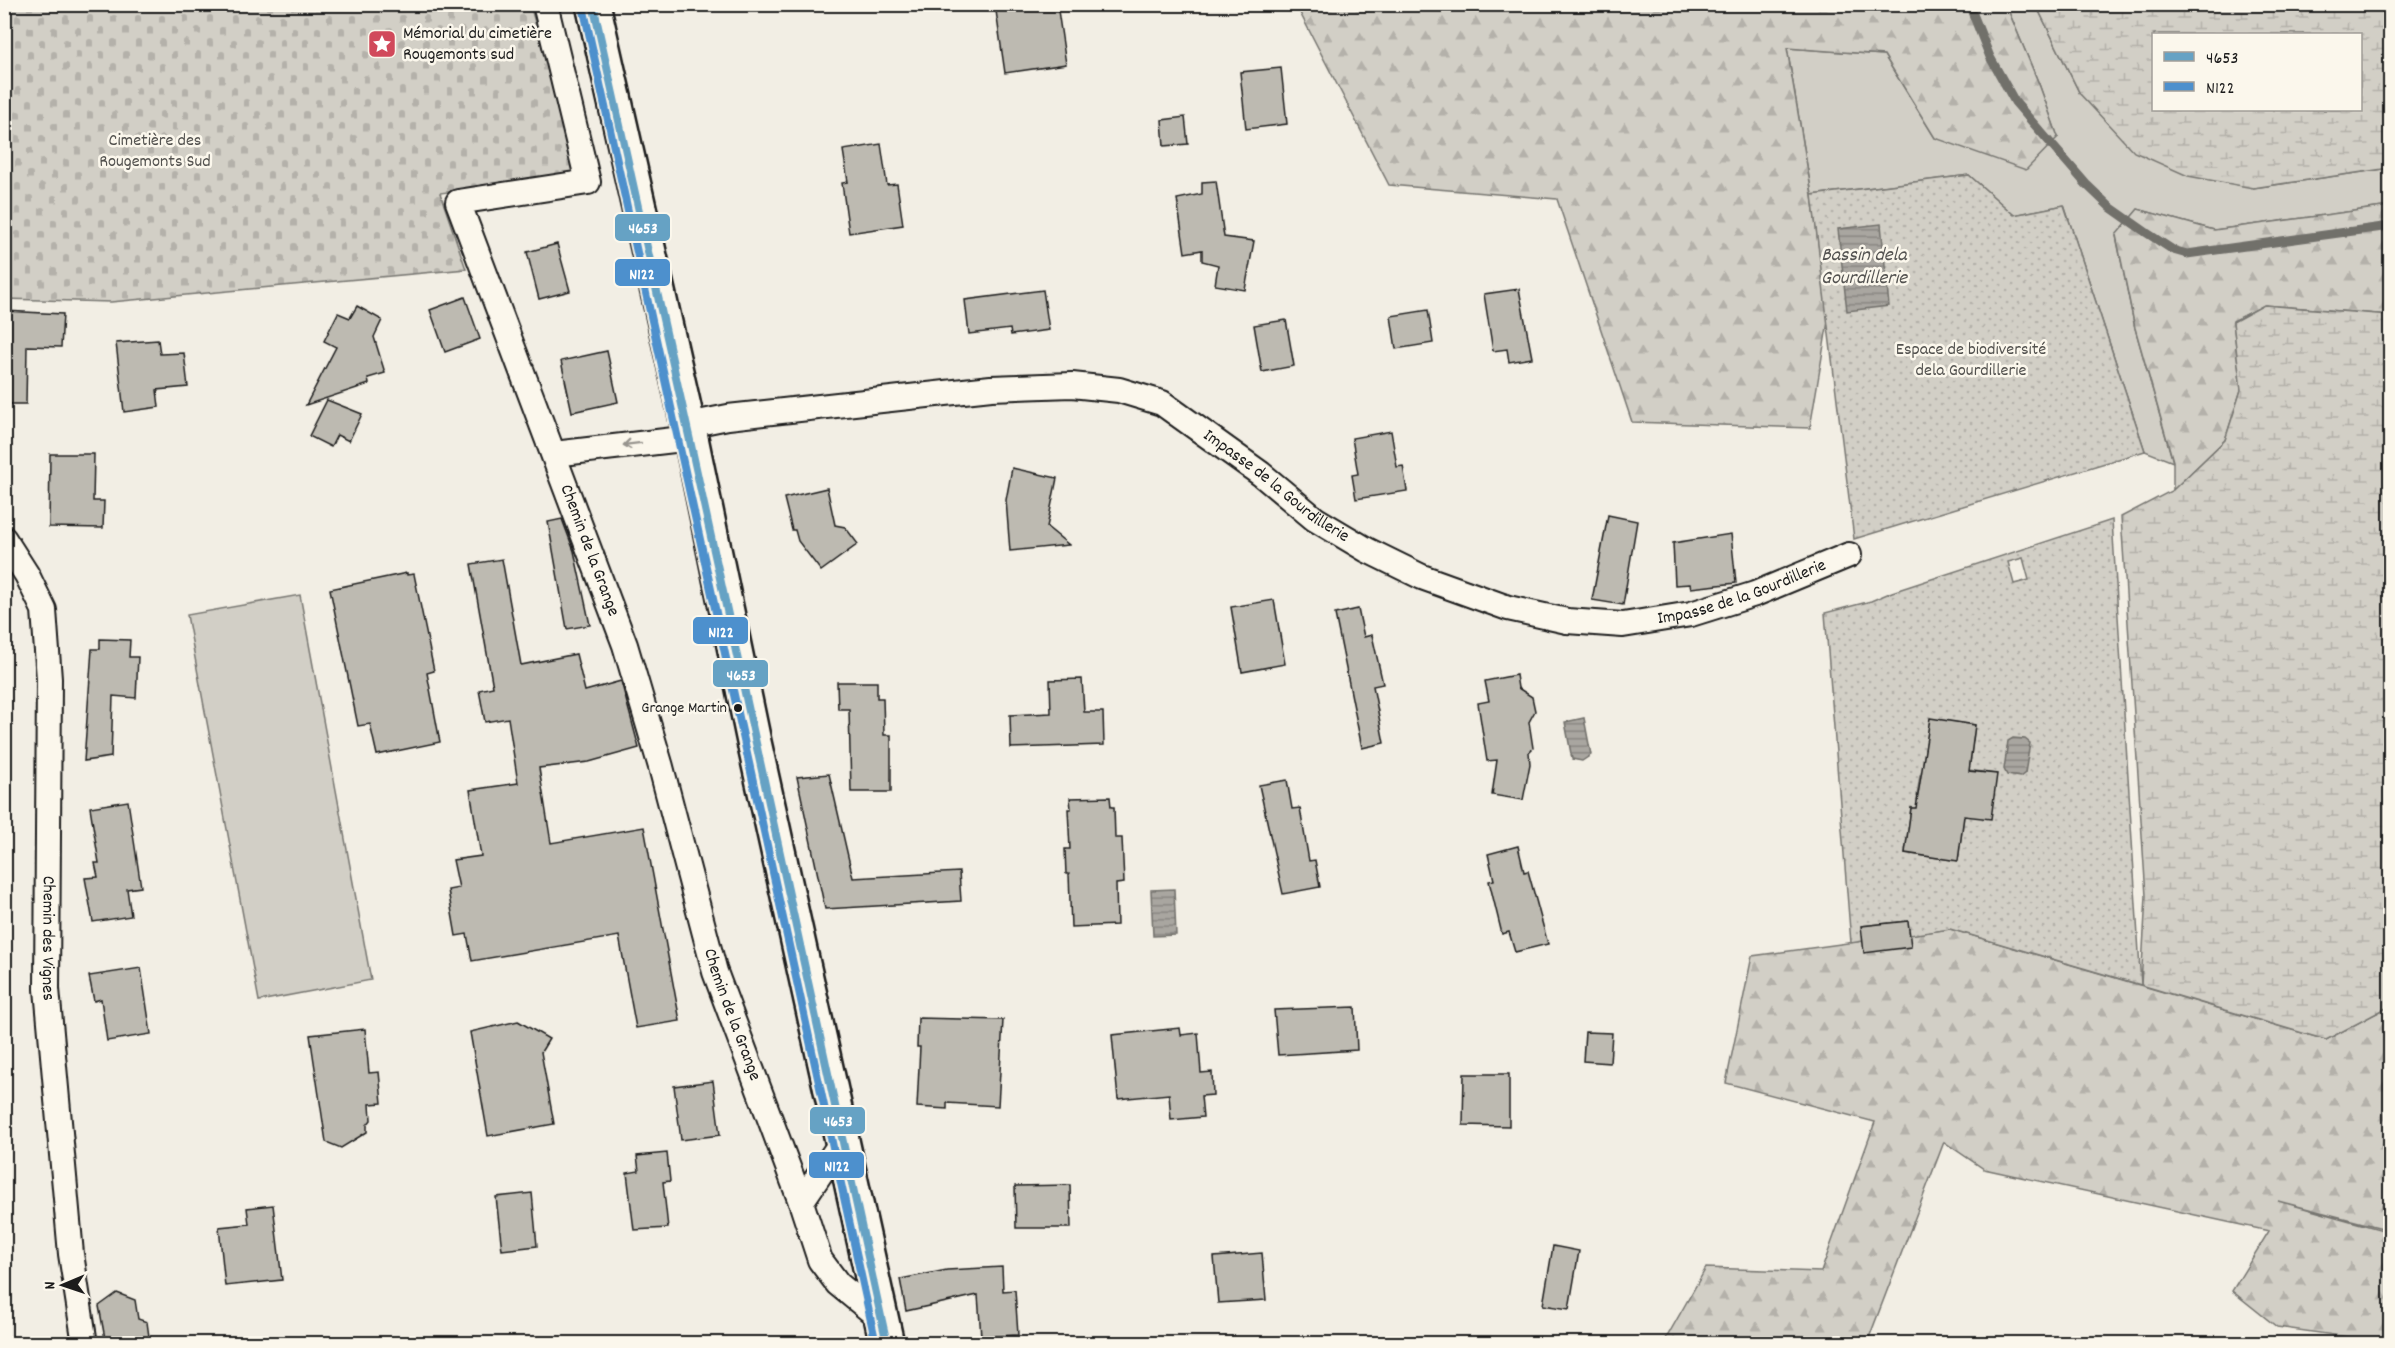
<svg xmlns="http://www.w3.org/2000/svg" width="2395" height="1348" font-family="Dekko,sans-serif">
  <defs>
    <pattern id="forest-firs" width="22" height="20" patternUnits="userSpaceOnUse" patternTransform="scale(1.5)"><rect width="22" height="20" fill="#d2cfc6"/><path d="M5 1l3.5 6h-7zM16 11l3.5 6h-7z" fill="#b4b1aa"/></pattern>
    <pattern id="wetland-marsh" width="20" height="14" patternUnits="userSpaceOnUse" patternTransform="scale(1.5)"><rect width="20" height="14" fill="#d2cfc6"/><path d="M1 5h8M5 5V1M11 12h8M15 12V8" fill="none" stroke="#b4b1aa"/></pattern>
    <pattern id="cemetery-stones" width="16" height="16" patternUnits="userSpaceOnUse" patternTransform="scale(1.5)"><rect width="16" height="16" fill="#d2cfc6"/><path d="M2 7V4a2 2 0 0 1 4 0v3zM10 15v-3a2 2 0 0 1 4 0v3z" fill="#b4b1aa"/></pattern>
    <pattern id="park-dots" width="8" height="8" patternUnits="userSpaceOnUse" patternTransform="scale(1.5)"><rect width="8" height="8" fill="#d2cfc6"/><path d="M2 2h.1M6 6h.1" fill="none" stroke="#b4b1aa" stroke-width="1.8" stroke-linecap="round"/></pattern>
    <pattern id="water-rules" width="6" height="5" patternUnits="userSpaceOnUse" patternTransform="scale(1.5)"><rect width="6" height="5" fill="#a9a6a0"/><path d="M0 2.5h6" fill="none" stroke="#898682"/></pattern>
  </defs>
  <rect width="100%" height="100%" fill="#f2eee4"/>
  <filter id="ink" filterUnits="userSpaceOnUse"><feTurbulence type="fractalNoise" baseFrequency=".0167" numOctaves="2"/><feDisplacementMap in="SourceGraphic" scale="12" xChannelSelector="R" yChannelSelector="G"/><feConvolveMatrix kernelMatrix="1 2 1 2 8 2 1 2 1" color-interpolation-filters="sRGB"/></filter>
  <g filter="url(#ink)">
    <g fill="#d2cfc6" stroke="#777671" stroke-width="1.5">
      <path d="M2006,5H2036L2080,94L2253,188L2390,168V206L2214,230L2138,209L2116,236L2135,328L2173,462L2145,451L2064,205L2014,215L1969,175L1812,195L1787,48L1884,55L1935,138L2058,137L2039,84Z"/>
      <path d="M300,595L371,980L259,1001L187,615Z"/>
    </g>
    <g fill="url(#forest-firs)" stroke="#777671" stroke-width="1.5">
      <path d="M1296,5H2006L2039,84L2058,137L2026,170L1935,138L1884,55L1787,48L1812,195L1828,321L1810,428L1632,422L1557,199L1389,185Z"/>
      <path d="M2390,206V315L2265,305L2233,321L2241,390L2225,440L2173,490V461L2135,328L2116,235L2138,209L2214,230Z"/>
      <path d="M1950,929L2326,1040L2390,1006V1230L2278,1201L2390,1232V1343L2277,1327L2232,1291L2269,1231L1984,1169L1944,1142L1867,1343L1663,1344L1706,1268L1821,1272L1875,1122L1726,1083L1752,956Z"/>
    </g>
    <g fill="url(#wetland-marsh)" stroke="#777671" stroke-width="1.5" fill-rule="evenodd">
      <path d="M2036,5H2390V168L2253,188L2188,176L2134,152L2080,94ZM2154,34H2360V110H2154Z"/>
      <path d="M2264,305L2390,315V1006L2326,1040L2141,985L2146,896L2121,517L2173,490L2225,440L2241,390L2233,322Z"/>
    </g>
    <path fill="url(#cemetery-stones)" stroke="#777671" stroke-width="1.5" d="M5,5H530L579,173L440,193L466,269L111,302L5,299Z"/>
    <g fill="url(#park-dots)" stroke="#777671" stroke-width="1.5" fill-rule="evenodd">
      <path d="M1969,175L2014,215L2064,205L2145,451L1854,539L1812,195Z"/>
      <path d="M2112,520L2141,985L1950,929L1910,935L1908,921L1862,926L1863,941L1851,943L1825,613L1871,601L1892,592ZM2023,558L2029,580L2014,584L2008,562ZM1930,719L1975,725L1969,770L1996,774L1964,816L1958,861L1905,853L1911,808L1928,810L1930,798L1917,796L1920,775L1933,777L1923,763Z"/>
    </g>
    <g fill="url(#water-rules)" stroke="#716f6b" stroke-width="1.5">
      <path d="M1881,224L1889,306L1847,311L1838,229Z"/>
      <path d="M1584,718L1591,755L1582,761L1572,759L1565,722Z"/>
      <path d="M2013,738L2025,739L2030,743L2025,773L2020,777L2007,775L2004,769L2008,741Z"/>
      <path d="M1174,889L1176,935L1153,936L1151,890Z"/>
    </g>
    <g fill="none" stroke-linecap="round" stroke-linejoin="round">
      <g stroke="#716f6b" stroke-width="9">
        <path d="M1969,4L1990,57L2015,102L2086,184L2110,207L2147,233L2173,250L2187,254L2390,226"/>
        <path d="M2380,4L2390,9"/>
      </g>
    </g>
    <g fill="#bdbab1" stroke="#1c1c1c" stroke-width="1.5">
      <path d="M995,4H1057L1066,64L1005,73Z"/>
      <path d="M1281,68L1287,124L1246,129L1240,72Z"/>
      <path d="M1185,117L1188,144L1164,146L1162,120Z"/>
      <path d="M881,144L887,185L897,184L903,225L849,233L842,183L848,182L843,150Z"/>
      <path d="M1216,181L1224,237L1254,241L1245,290L1215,285L1218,265L1202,261V250L1185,253L1177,199L1202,194V182Z"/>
      <path d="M557,244L570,291L539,299L527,252Z"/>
      <path d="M1519,289L1532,358L1509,362L1507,349L1493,351L1484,294Z"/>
      <path d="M1043,290L1049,330L1011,335L1010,329L969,334L965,300Z"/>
      <path d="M465,297L480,339L445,352L430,310Z"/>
      <path d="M357,306L382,320L374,337L385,373L368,378L369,384L306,405L336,347L324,341L338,313L350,318Z"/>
      <path d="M1428,310L1433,343L1396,349L1391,316Z"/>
      <path d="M4,311L63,314L61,347L27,346L26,404H4Z"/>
      <path d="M1286,320L1294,366L1262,372L1254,325Z"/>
      <path d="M158,340L160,354L184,353L188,387L157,390L159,407L124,412L116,343Z"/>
      <path d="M607,351L618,402L572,412L561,361Z"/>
      <path d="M327,400L362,414L349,441L337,435L331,447L309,436Z"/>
      <path d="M1391,431L1397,467L1403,466L1407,491L1356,499L1352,475L1358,474L1352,438Z"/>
      <path d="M50,454H94L93,501H104L103,528L49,527Z"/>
      <path d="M1012,468L1057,478L1047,527L1069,545L1010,551L1006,500Z"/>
      <path d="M827,488L835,525L845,527L858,544L821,571L798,541L795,530H792L784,498Z"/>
      <path d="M1608,515L1637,521L1623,605L1592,600Z"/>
      <path d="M562,519L574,551L590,625L567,629L548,522Z"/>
      <path d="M1731,534L1736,583L1691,588L1690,584L1675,585L1673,543Z"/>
      <path d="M502,559L521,665L576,654L585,691L621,681L639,748L589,762L539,768L551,843L644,827L680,1021L636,1028L619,936L472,961L467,934L456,936L448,890L459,888L453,860L481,856L470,790L518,783L508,718L485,722L479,690L493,687L471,564Z"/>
      <path d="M407,573V575L414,574L434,671L427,673L440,742L377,755L370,724L358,726L330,589Z"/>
      <path d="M1274,600L1285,664L1242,672L1231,607Z"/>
      <path d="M1358,609L1364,637L1372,635L1383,684L1373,686L1384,743L1362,748L1335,614Z"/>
      <path d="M100,639L130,640L129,657H138L136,698L113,696L111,757L84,761L92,649H100Z"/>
      <path d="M1516,675L1518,688L1532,697L1535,711L1529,722L1533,748L1529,752L1530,764L1523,800L1492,795L1497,760L1487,761L1478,703L1489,701L1485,681Z"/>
      <path d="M1082,679L1084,712H1103L1104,745L1011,748L1010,715L1051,713L1050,680Z"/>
      <path d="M837,682H877V698H883L884,735H891V792H851L849,709H838Z"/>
      <path d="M1930,718L1975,725L1969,771L1997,774L1991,819L1964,816L1958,861L1905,853L1911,808H1916Z"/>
      <path d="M829,774L853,878L959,872L961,901L825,909L797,777Z"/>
      <path d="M1287,780L1292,809L1300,808L1309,861L1315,860L1320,887L1283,894L1259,785Z"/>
      <path d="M1110,797L1111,807H1114L1115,838H1122L1124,883L1116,884L1117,925L1071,927L1069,874H1066L1065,849H1070L1068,809H1071L1070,798Z"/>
      <path d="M128,801L141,887L127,889L131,916L93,922L85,878L98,877L95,863H99L90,807Z"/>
      <path d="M1518,846L1524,872L1528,871L1548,944L1515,952L1509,932L1502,934L1489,881L1494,880L1488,854Z"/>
      <path d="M1908,921L1911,947L1864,953L1861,926Z"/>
      <path d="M141,968L151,1034L107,1041L101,999L94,1001L89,976Z"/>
      <path d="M1355,1007L1357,1050L1278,1055L1274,1010Z"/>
      <path d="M918,1018L1003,1020L998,1106L947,1103V1109L917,1107L920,1047H917Z"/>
      <path d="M518,1021L549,1039L541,1052L554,1124L488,1136L470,1032Z"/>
      <path d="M1180,1028L1181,1035L1198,1033L1201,1073L1212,1072L1213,1095L1201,1096L1203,1117L1171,1120L1169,1094L1118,1099L1112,1035Z"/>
      <path d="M365,1029L369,1073L379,1072L382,1103L370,1104L371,1120L367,1125V1132L341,1148L326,1142L310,1035Z"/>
      <path d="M1585,1032L1612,1033L1610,1063L1583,1061Z"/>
      <path d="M1464,1074H1509V1126L1463,1125Z"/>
      <path d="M713,1081L720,1135L681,1140L674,1086Z"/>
      <path d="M667,1153L670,1181L663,1182L668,1228L634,1230L627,1173L639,1171L637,1156Z"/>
      <path d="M1070,1185L1071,1228H1016L1015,1186Z"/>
      <path d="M532,1193L537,1246L502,1250L496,1197Z"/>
      <path d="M273,1205L282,1280L225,1286L219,1227L249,1224L247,1208Z"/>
      <path d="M1553,1246L1579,1251L1569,1309L1543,1305Z"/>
      <path d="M1262,1253L1266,1300L1218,1303L1214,1257Z"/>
      <path d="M1002,1267L1003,1291L1015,1290L1018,1335L981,1337L978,1295L906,1311L900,1279L947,1270Z"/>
      <path d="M117,1293L135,1300L138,1319L147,1322L150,1344H106L99,1306Z"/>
    </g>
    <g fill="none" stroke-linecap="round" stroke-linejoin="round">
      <g stroke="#1c1c1c" stroke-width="28">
        <g id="minor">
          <path id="s1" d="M545,4L588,182L458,202L625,645L661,767L715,972L801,1202"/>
          <path id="s2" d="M688,425L728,417L991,388L1072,385L1119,390L1162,403L1261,474L1315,519L1367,550L1422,577L1508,608L1567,621L1623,625L1691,614L1755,594L1849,555"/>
          <path d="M554,454L691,438"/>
          <path id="s3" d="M4,539L27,575L44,610L49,679L47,989L71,1254L85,1344"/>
          <path d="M843,1140L801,1202L820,1260L838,1284L882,1320"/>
        </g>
      </g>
      <g stroke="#1c1c1c" stroke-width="38">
        <path id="primary" d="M593,4L691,438L754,742L887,1344"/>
      </g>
      <use href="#minor" stroke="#fbf7ec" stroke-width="24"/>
      <use href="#primary" stroke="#fbf7ec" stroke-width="33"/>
      <g stroke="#fbf7ec" stroke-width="12">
        <path id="bus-1" d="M593,4C694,450 788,897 887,1344"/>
      </g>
      <g stroke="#fbf7ec" stroke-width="12">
        <path id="bus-2" d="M583,6C683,451 778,898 876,1344"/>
      </g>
      <use href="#bus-1" stroke="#66a2c4" stroke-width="8"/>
      <use href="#bus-2" stroke="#4d90cd" stroke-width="8"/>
    </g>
    <defs><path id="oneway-shaft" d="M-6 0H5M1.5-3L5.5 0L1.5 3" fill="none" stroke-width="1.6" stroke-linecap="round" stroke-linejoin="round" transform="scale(1.5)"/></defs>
    <use stroke="#97948e" href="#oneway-shaft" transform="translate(632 444) rotate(173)"/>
  </g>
  <defs>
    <g id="sight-square" transform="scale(1.5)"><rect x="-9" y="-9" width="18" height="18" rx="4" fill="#d1495b" stroke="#fbf7ec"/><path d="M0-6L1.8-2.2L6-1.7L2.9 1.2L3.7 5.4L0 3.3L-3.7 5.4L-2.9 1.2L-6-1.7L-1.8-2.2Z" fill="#fff"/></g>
  </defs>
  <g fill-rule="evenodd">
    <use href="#sight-square" x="382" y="44"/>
  </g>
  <circle fill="#1c1c1c" stroke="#fbf7ec" stroke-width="2" cx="738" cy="708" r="5"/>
  <g text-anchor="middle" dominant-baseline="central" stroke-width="5" stroke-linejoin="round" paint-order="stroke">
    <g font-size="16" fill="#1c1c1c" stroke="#fbf7ec" text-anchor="end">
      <text x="727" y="708">Grange Martin</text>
    </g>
    <g font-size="18" fill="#1c1c1c" stroke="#fbf7ec" text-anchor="start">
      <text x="403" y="34">Mémorial du cimetière<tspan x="403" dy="21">Rougemonts sud</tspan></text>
    </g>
    <g font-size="18" fill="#53524f" stroke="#fbf7ec">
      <text x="155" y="141">Cimetière des<tspan x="155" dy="21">Rougemonts Sud</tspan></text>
      <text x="1971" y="350">Espace de biodiversité<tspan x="1971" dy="21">dela Gourdillerie</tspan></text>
    </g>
    <g font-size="18" fill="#1c1c1c" stroke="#fbf7ec">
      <text stroke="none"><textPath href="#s2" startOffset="620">Impasse de la Gourdillerie</textPath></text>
      <text stroke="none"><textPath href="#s1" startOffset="687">Chemin de la Grange</textPath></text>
      <text stroke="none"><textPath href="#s2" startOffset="1124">Impasse de la Gourdillerie</textPath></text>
      <text stroke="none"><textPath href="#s3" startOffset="410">Chemin des Vignes</textPath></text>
      <text stroke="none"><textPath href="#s1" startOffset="1173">Chemin de la Grange</textPath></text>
    </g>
    <g font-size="20" font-style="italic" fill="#545351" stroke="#fbf7ec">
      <text x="1864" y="256">Bassin dela<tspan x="1864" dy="23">Gourdillerie</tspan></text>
    </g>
  </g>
  <g stroke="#fbf7ec" stroke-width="2">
    <rect x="614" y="213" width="57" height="29" rx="6" fill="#66a2c4"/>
    <rect x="614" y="258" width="57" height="29" rx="6" fill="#4d90cd"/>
    <rect x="692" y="616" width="57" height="29" rx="6" fill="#4d90cd"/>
    <rect x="712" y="659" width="57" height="29" rx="6" fill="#66a2c4"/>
    <rect x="809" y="1106" width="57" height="29" rx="6" fill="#66a2c4"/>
    <rect x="808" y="1151" width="57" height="28" rx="6" fill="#4d90cd"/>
  </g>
  <g font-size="16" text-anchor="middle" font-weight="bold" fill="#fff">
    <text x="643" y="233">4653</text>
    <text x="642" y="279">N122</text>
    <text x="721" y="637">N122</text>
    <text x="741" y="680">4653</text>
    <text x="838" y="1126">4653</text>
    <text x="837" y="1171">N122</text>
  </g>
  <rect width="2395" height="1348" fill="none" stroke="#fbf7ec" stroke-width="24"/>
  <rect x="12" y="12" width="2371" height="1324" fill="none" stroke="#1c1c1c" stroke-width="2" filter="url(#ink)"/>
  <rect x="2152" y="33" width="210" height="78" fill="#fbf7ec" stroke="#a29f99" stroke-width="1.5"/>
  <rect x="2164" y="52" width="30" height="9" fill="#66a2c4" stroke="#a29f99" stroke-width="1.5"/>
  <text x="2206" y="63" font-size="18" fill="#1c1c1c">4653</text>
  <rect x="2164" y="82" width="30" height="9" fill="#4d90cd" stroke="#a29f99" stroke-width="1.5"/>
  <text x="2206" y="93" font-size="18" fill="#1c1c1c">N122</text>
  <g transform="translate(63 1285) rotate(268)" stroke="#fbf7ec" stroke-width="4.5" paint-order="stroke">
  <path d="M0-4.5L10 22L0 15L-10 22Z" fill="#1c1c1c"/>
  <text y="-9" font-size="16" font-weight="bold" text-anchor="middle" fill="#1c1c1c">N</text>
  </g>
</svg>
